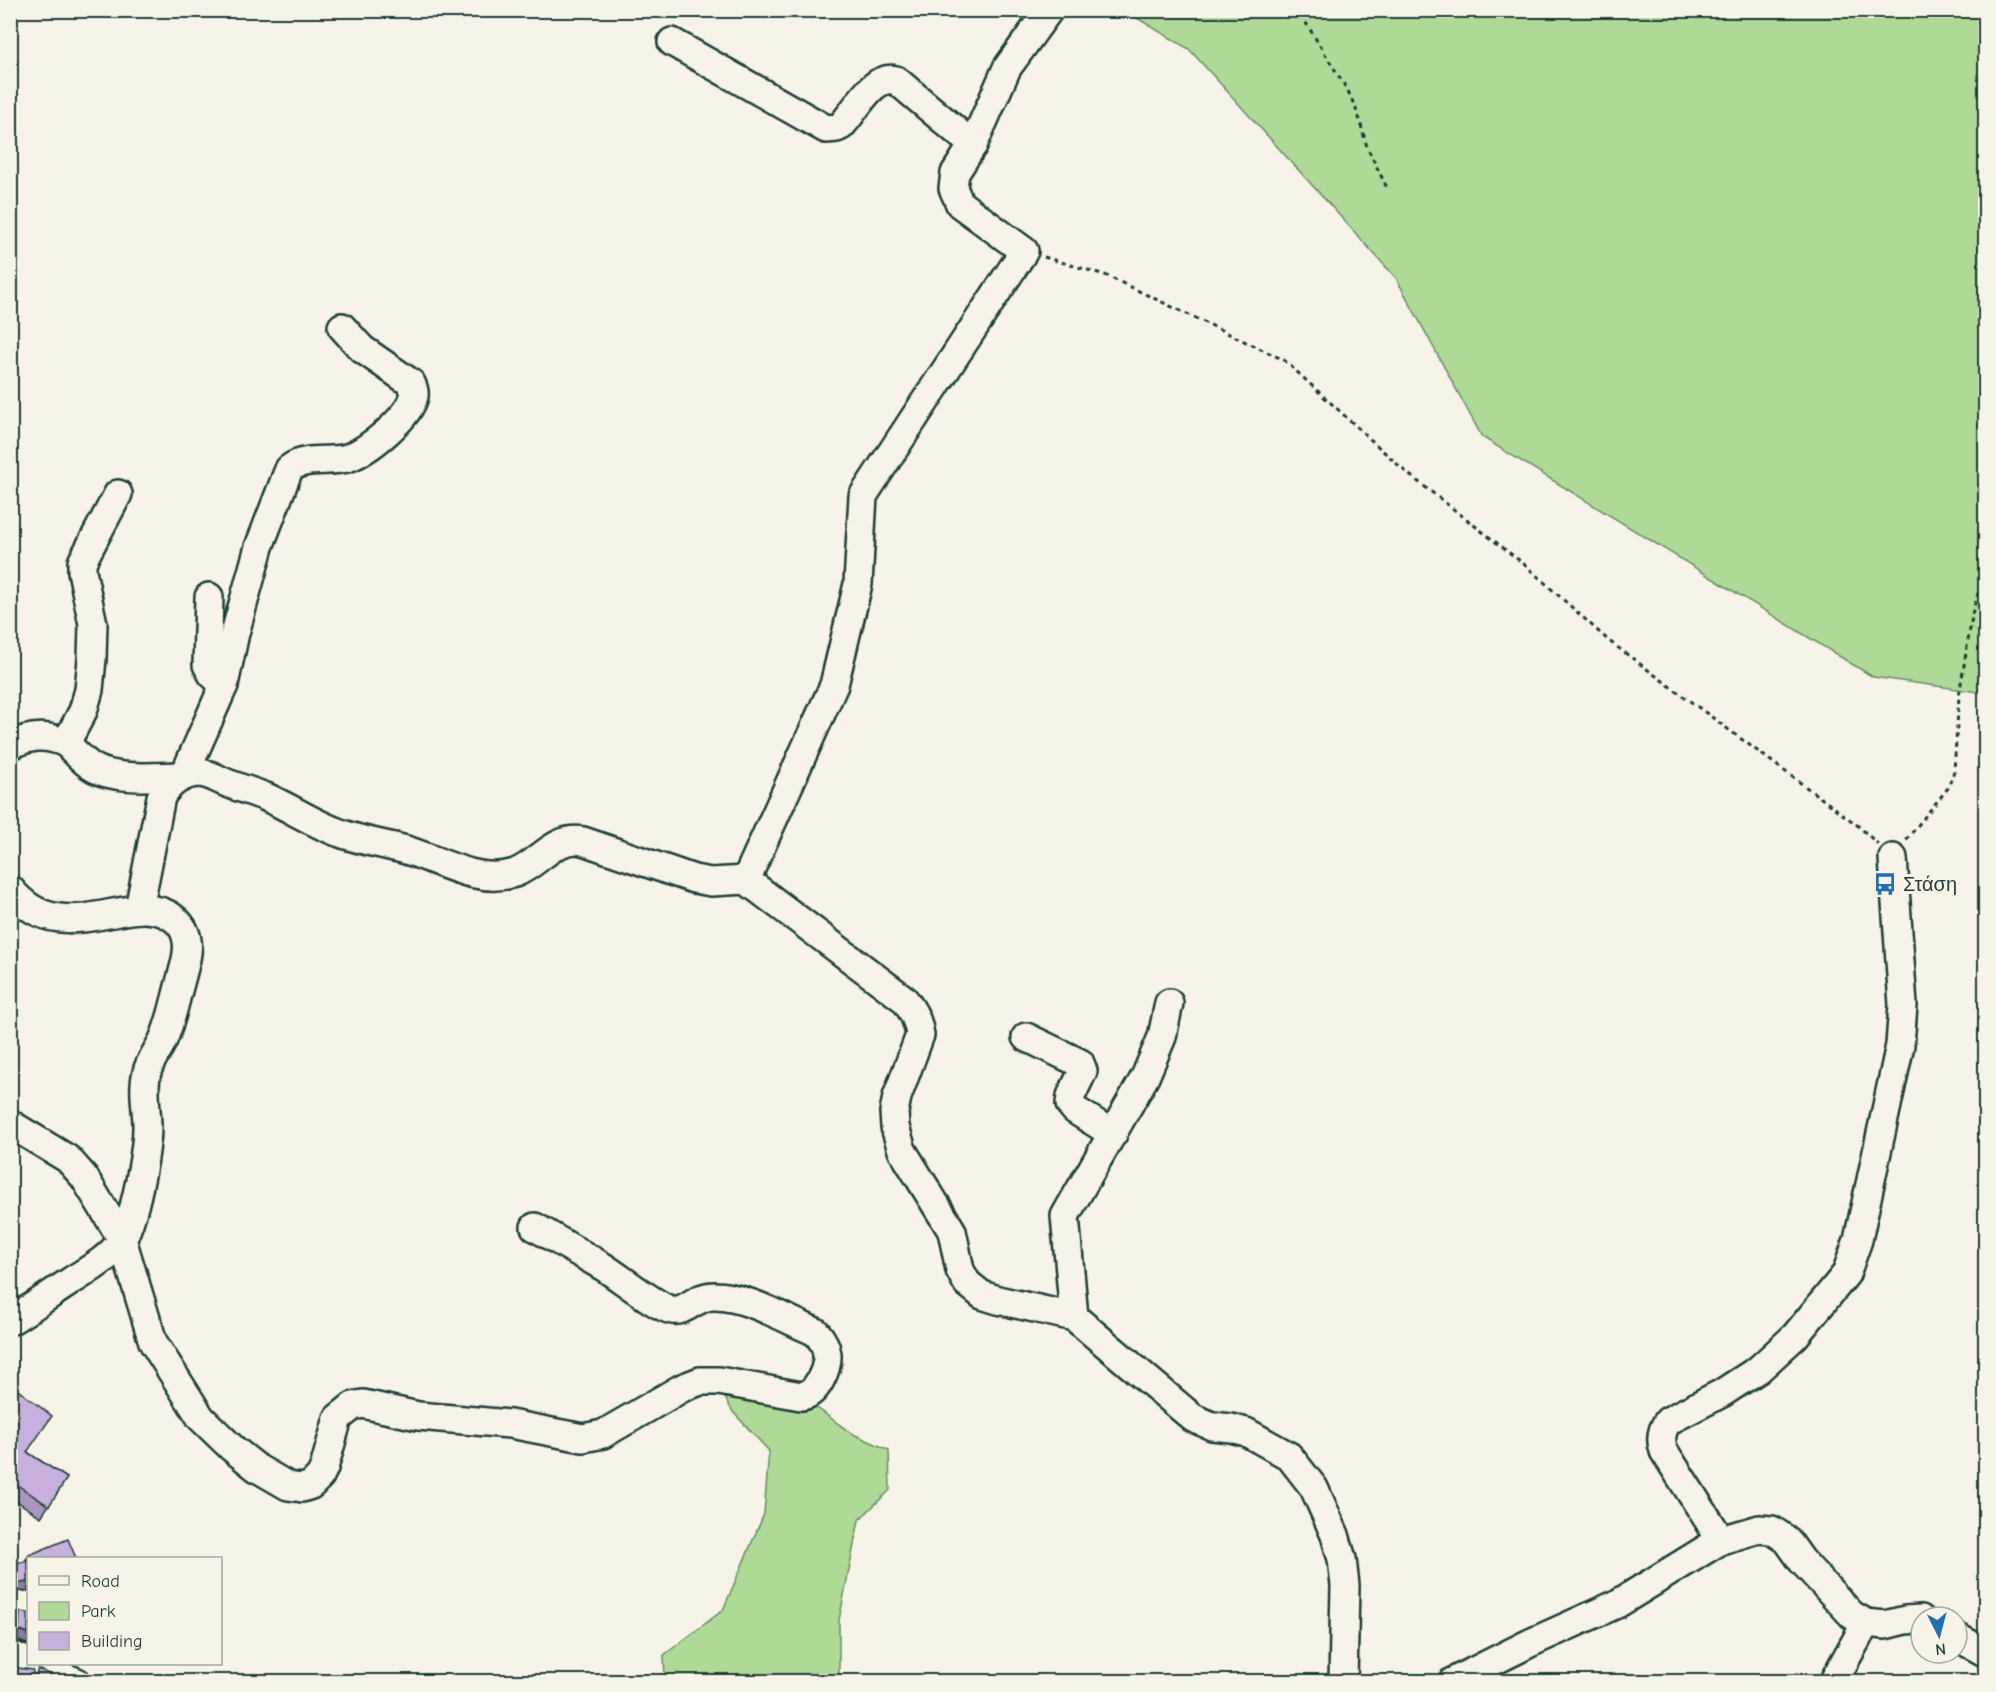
<svg xmlns="http://www.w3.org/2000/svg" width="1996" height="1692" font-family="'Comic Neue',sans-serif">
  <rect width="100%" height="100%" fill="#f7f3e8"/>
  <filter id="ink" filterUnits="userSpaceOnUse"><feTurbulence type="fractalNoise" baseFrequency=".0167" numOctaves="2"/><feDisplacementMap in="SourceGraphic" scale="12" xChannelSelector="R" yChannelSelector="G"/><feConvolveMatrix kernelMatrix="1 2 1 2 8 2 1 2 1" color-interpolation-filters="sRGB"/></filter>
  <g filter="url(#ink)">
    <g fill="#aed996" stroke="#668b65" stroke-width="1.5">
      <path d="M1125,11H1985V693L1873,677L1482,437L1396,278L1189,49Z"/>
      <path d="M719,1387L813,1405L851,1433L889,1450L890,1490L859,1520L839,1620V1681H665L664,1655L723,1610L764,1514L769,1451L733,1412Z"/>
    </g>
    <g fill="none" stroke-linecap="round" stroke-linejoin="round">
      <g stroke="#1f3d34" stroke-width="32">
        <g id="minor">
          <path d="M672,42L826,129L837,128L841,126C856,111 872,74 896,80L973,145"/>
          <path d="M118,494L82,562V571L93,624L92,659L89,690L83,711L66,743C74,751 84,763 94,768C117,781 158,776 184,776L224,685L235,633L259,547L289,469C304,456 328,463 347,458C367,452 410,417 414,396C415,391 413,387 411,383L362,349L342,327"/>
          <path d="M209,597L207,665L212,674L224,685"/>
          <path d="M10,746C29,735 46,734 66,743"/>
          <path d="M1893,858L1903,1005L1900,1045L1858,1240L1846,1274L1795,1336L1759,1369L1722,1393L1668,1421C1661,1431 1660,1440 1664,1451L1721,1540L1759,1529L1772,1530L1787,1540L1802,1561L1852,1615L1866,1623L1885,1625L1905,1620L1921,1619"/>
          <path d="M746,880L834,685L858,584L863,496L1024,251L960,204L953,188L955,173L973,145L1007,68L1049,10"/>
          <path d="M10,889C64,957 138,881 178,922C195,940 185,963 180,983C175,1001 171,1022 163,1040C158,1051 150,1060 147,1072C142,1090 147,1109 147,1126C147,1152 134,1221 121,1241C109,1259 88,1270 71,1281C51,1294 31,1308 10,1321"/>
          <path d="M139,909L161,797C169,784 182,774 198,773C209,773 217,779 227,783C240,788 253,792 266,797C291,808 314,824 340,833C361,841 384,844 406,850C440,860 478,885 515,873C539,864 555,835 583,841L694,879L711,882L746,880L904,999C913,1011 918,1020 920,1035L897,1097L894,1112L895,1127L902,1150L952,1231L960,1270L967,1283L982,1295L998,1300L1074,1317L1193,1418L1212,1426L1231,1428L1246,1432L1289,1456L1314,1488L1335,1535L1342,1559L1345,1585L1343,1682"/>
          <path d="M1026,1037L1080,1063L1083,1071L1071,1096L1070,1104L1075,1110L1113,1134"/>
          <path d="M12,1125L68,1159L84,1177L122,1239L153,1342L201,1418L232,1448L257,1468L288,1486L302,1488L311,1485L320,1476L324,1468L338,1418L353,1406L363,1404L418,1416L510,1424L583,1438L603,1434L682,1388L700,1381H719L801,1396C817,1395 828,1368 827,1354C826,1345 822,1339 816,1332C787,1320 745,1295 713,1296C696,1296 685,1313 672,1310C658,1308 617,1275 602,1266C580,1253 557,1240 535,1227"/>
          <path d="M1074,1317L1065,1216L1145,1077L1162,1037L1169,1003"/>
          <path d="M1957,1637L1986,1653"/>
          <path d="M10,1654L28,1662"/>
          <path d="M33,1664L77,1682"/>
          <path d="M1452,1682L1530,1643L1617,1604L1721,1540"/>
          <path d="M1833,1682L1866,1623"/>
        </g>
      </g>
      <g stroke="#1f3d34" stroke-width="3" stroke-dasharray="4.5 4.5" stroke-linecap="butt">
        <path d="M1292,10L1306,23L1348,91L1358,114L1367,147L1388,190"/>
        <path d="M1044,257L1105,275L1284,360L1407,473L1524,564L1609,641L1856,824L1878,844"/>
        <path d="M1906,840L1948,788L1954,771L1959,696L1973,610L1986,567"/>
      </g>
      <use href="#minor" stroke="#f7f3e8" stroke-width="27"/>
    </g>
    <g fill="#ab96bf" stroke="#1f3d34" stroke-width="1.5">
      <path d="M10,1384L27,1452L67,1478L41,1517L10,1497Z"/>
      <path d="M29,1555L76,1558H28V1591L24,1562Z"/>
      <path d="M20,1612L27,1644L13,1639V1621Z"/>
    </g>
    <g fill="#8b7a9b" stroke="#1f3d34" stroke-width="1.5">
      <path d="M28,1582V1591L10,1592V1584Z"/>
      <path d="M19,1630L28,1633V1642L27,1644L13,1639Z"/>
    </g>
    <g fill="#c7afde" stroke="#1f3d34" stroke-width="1.5">
      <path d="M10,1384L52,1416L27,1452L67,1478L49,1506L10,1480V1434L18,1422L10,1416Z"/>
      <path d="M68,1539L76,1558H30L29,1555Z"/>
      <path d="M28,1561V1582L10,1584V1564Z"/>
      <path d="M20,1612L28,1613V1633L19,1630Z"/>
      <path d="M10,1667L33,1670L32,1682H10Z"/>
      <path d="M38,1669L68,1682H33Z"/>
    </g>
  </g>
  <defs>
    <g id="bus-bare" transform="scale(1.8)"><path d="M-5-6H5V4H4V6H2V4H-2V6H-4V4H-5ZM-3.5-4V0h7V-4ZM-3.5 1.2v1.5H-2V1.2ZM2 1.2v1.5H3.5V1.2Z" fill="#1f6fb2" stroke="#f7f3e8" stroke-width="2.5" paint-order="stroke"/></g>
  </defs>
  <g fill-rule="evenodd">
    <use href="#bus-bare" x="1885" y="884"/>
  </g>
  <g text-anchor="middle" dominant-baseline="central" stroke-width="6" stroke-linejoin="round" paint-order="stroke">
    <g font-size="20" fill="#1f3d34" stroke="#f7f3e8" text-anchor="start">
      <text x="1903" y="884">Στάση</text>
    </g>
  </g>
  <rect width="1996" height="1692" fill="none" stroke="#f7f3e8" stroke-width="36"/>
  <rect x="18" y="18" width="1960" height="1656" fill="none" stroke="#1f3d34" stroke-width="2" filter="url(#ink)"/>
  <rect x="27" y="1557" width="195" height="108" fill="#f7f3e8" stroke="#a1aaa0" stroke-width="1.5"/>
  <rect x="39" y="1576" width="30" height="9" fill="#f7f3e8" stroke="#a1aaa0" stroke-width="1.5"/>
  <text x="81" y="1587" font-size="18" fill="#1f3d34">Road</text>
  <rect x="39" y="1602" width="30" height="18" fill="#aed996" stroke="#a1aaa0" stroke-width="1.5"/>
  <text x="81" y="1617" font-size="18" fill="#1f3d34">Park</text>
  <rect x="39" y="1632" width="30" height="18" fill="#c7afde" stroke="#a1aaa0" stroke-width="1.5"/>
  <text x="81" y="1647" font-size="18" fill="#1f3d34">Building</text>
  <g transform="translate(1939 1635) rotate(174)"><circle r="28" fill="#f7f3e8" stroke="#a1aaa0" stroke-width="1.5"/>
  <path d="M0-4.5L10 22L0 15L-10 22Z" fill="#1f6fb2"/>
  <text y="-9" font-size="16" font-weight="bold" text-anchor="middle" fill="#1f3d34">N</text>
  </g>
</svg>
